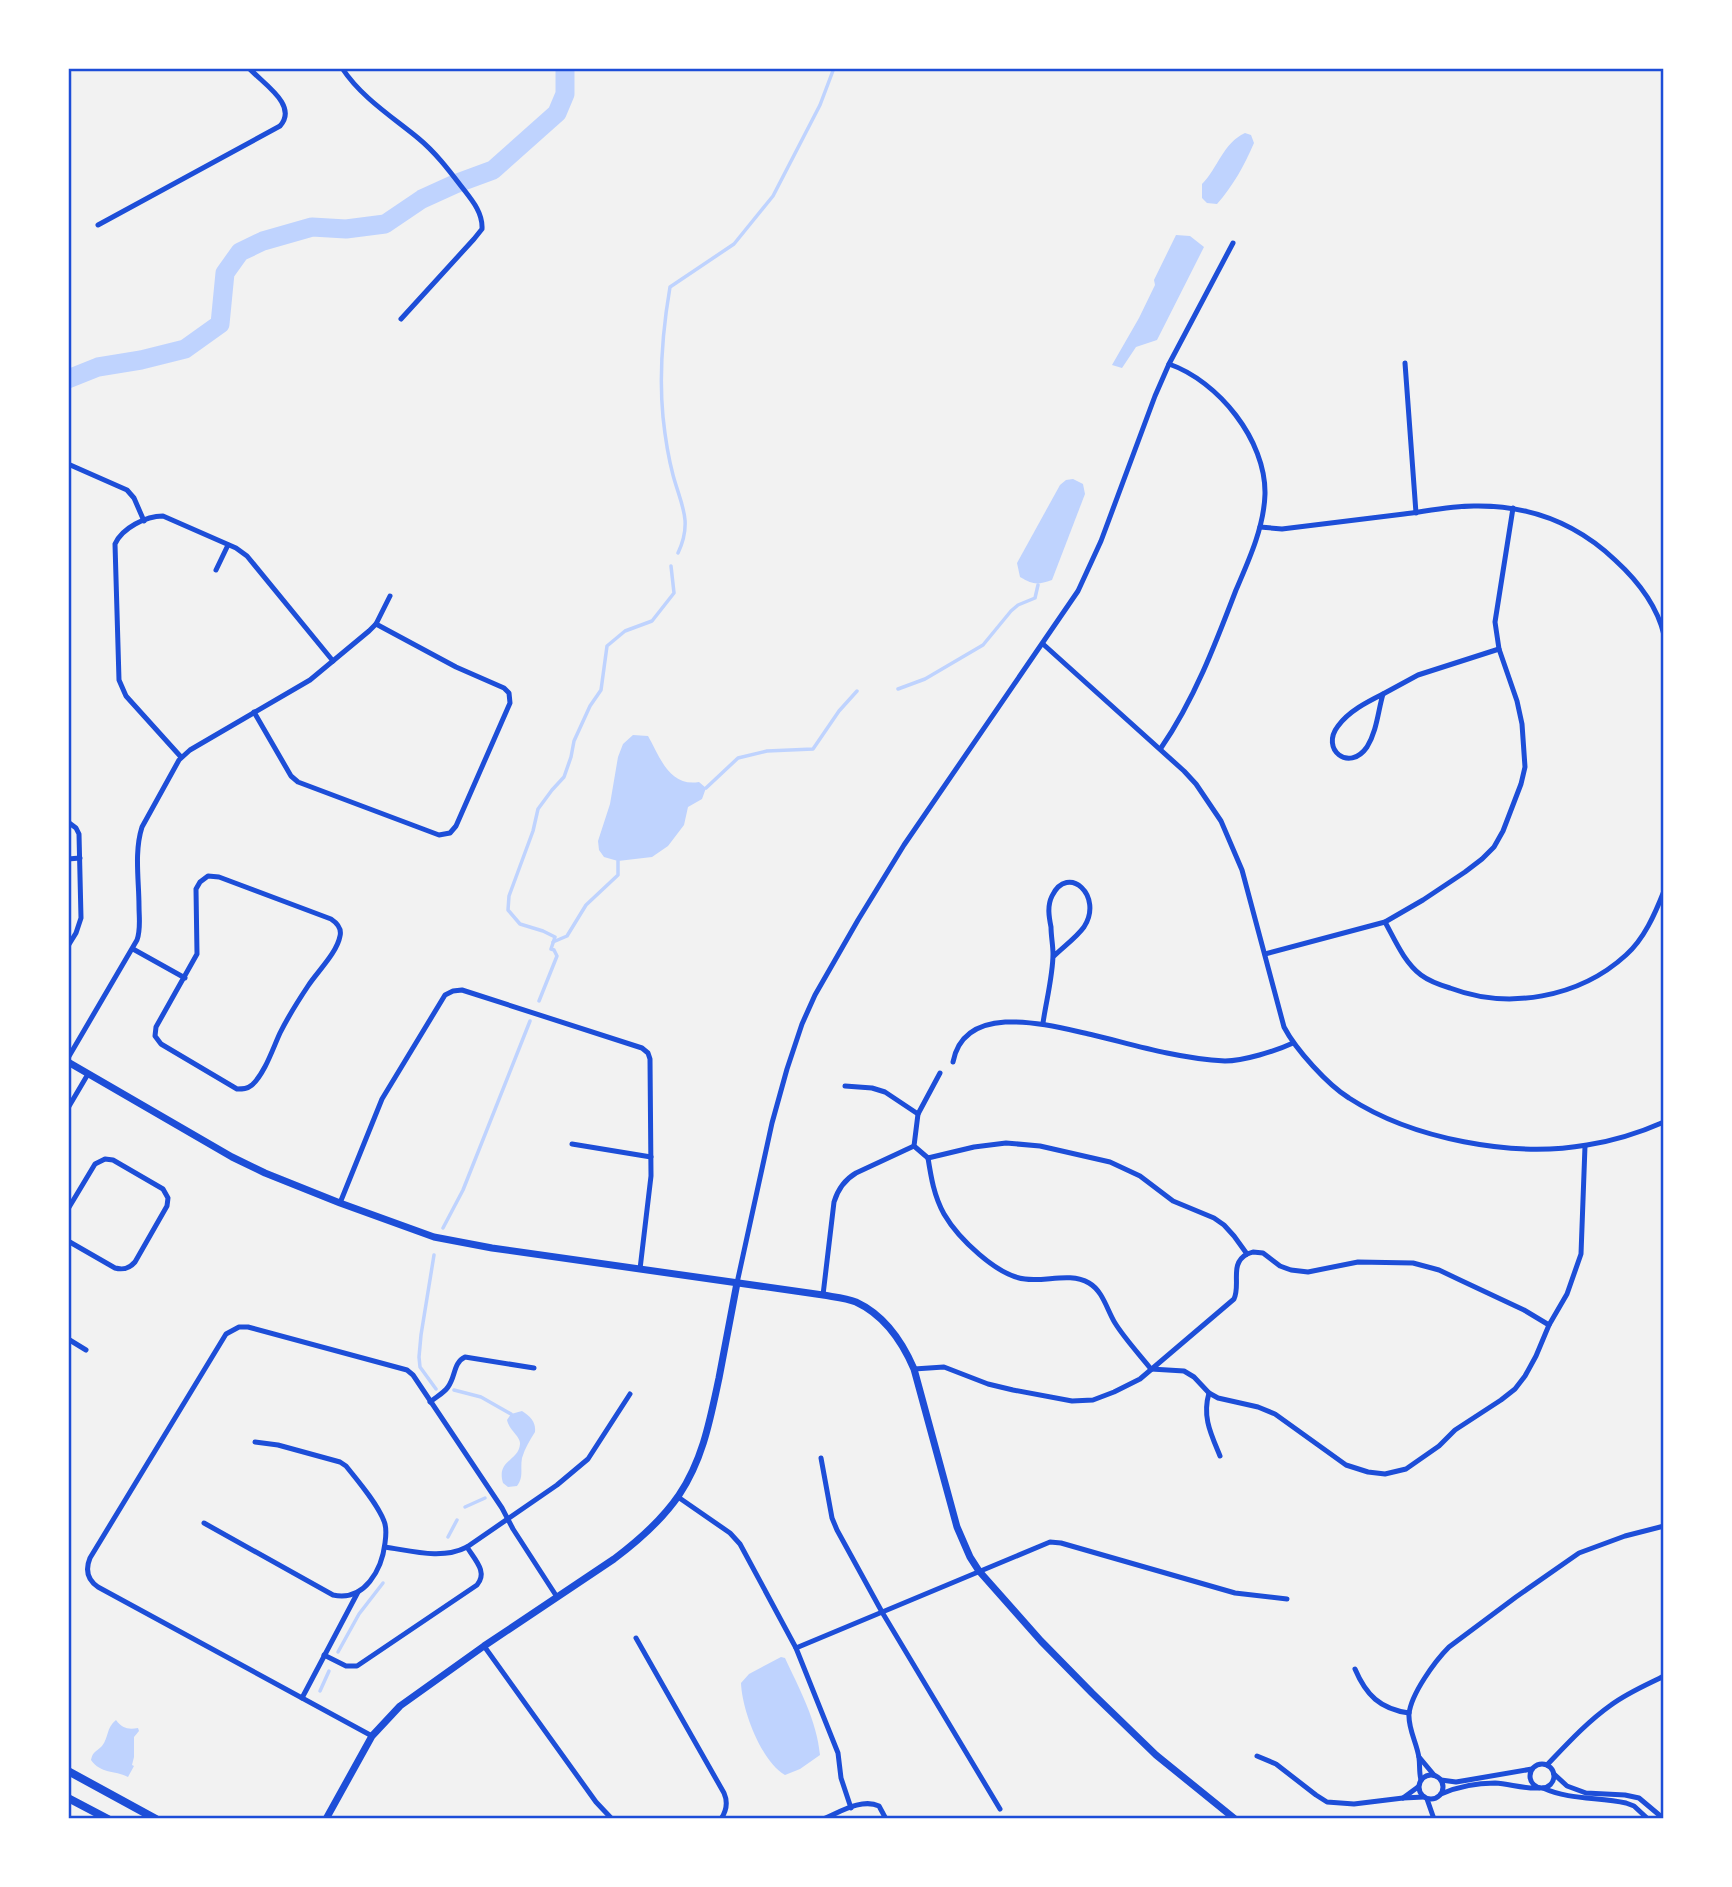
<svg xmlns="http://www.w3.org/2000/svg" width="1732" height="1887" font-family="'Alegreya Sans',sans-serif">
  <rect width="100%" height="100%" fill="#f2f2f2"/>
  <g fill="#bfd3fe">
    <path d="M1245,133L1251,135L1254,143C1244,166 1233,186 1217,204L1207,203L1202,198V184C1218,168 1223,143 1245,133Z"/>
    <path d="M1176,235L1190,236L1204,247L1157,340L1136,347L1122,368L1112,365L1139,318L1155,285L1154,280Z"/>
    <path d="M1073,479L1083,484L1085,494L1052,580C1037,585 1034,585 1020,577L1017,563L1060,485L1066,480Z"/>
    <path d="M633,735L648,736C660,757 669,787 699,782L706,788L702,799L688,807L684,825L668,846L652,857L618,861L604,857L599,850L598,841L610,804L618,757L623,744Z"/>
    <path d="M522,1411C531,1417 536,1422 535,1432C530,1440 525,1448 522,1458C520,1469 524,1477 517,1486L508,1487L503,1483C496,1460 519,1461 520,1444C521,1437 509,1430 507,1420L511,1414Z"/>
    <path d="M781,1657L785,1658C799,1688 817,1721 820,1755L800,1769L785,1775C761,1761 742,1710 741,1683L749,1674Z"/>
    <path d="M116,1720C122,1728 128,1730 138,1728L139,1731L134,1737V1757L132,1765L134,1766L128,1777C114,1770 101,1774 91,1760C93,1751 96,1752 102,1746C109,1737 106,1728 116,1720Z"/>
  </g>
  <g fill="none" stroke-linecap="round" stroke-linejoin="round">
    <g stroke="#bfd3fe" stroke-width="3.5">
      <path d="M678,553C693,521 681,505 673,475C668,456 665,436 663,417C659,375 663,328 670,287L734,244L773,196L820,105L834,68"/>
      <path d="M898,689L925,679L983,645L1011,611L1018,605L1035,598L1038,585"/>
      <path d="M706,788L738,758L767,751L813,749L839,711L857,691"/>
      <path d="M553,942L567,936L586,905L618,875V861"/>
      <path d="M539,1001L557,956L554,950L551,949L555,937L543,931L520,924L508,910L509,896L533,831L538,809L552,790L564,777L571,757L574,741L590,706L601,690L607,646L625,631L652,621L674,593L671,566"/>
      <path d="M443,1228L463,1190L530,1021"/>
      <path d="M434,1255L421,1335L419,1357L420,1367L436,1389"/>
      <path d="M454,1390L481,1397L511,1414"/>
      <path d="M465,1507L485,1498"/>
      <path d="M448,1537L457,1520"/>
      <path d="M338,1652L359,1614L383,1583"/>
      <path d="M320,1691L329,1671"/>
    </g>
    <path stroke="#bfd3fe" stroke-width="19" d="M68,379L98,367L141,360L185,349L220,324L225,273L240,252L263,241L312,227L346,229L385,224L422,199L455,184L493,170L557,113L565,94V68"/>
    <g stroke="#1d4ed8" stroke-width="5">
      <path d="M342,68C361,97 391,116 418,138C435,152 448,169 461,186C471,199 483,212 482,229L474,239L401,319"/>
      <path d="M98,225L280,126C299,105 262,83 249,68"/>
      <path d="M1405,363L1416,513"/>
      <path d="M68,464L127,490L134,498L144,521"/>
      <path d="M1260,527L1282,529C1323,524 1364,519 1404,514C1427,511 1451,506 1474,506C1528,505 1576,523 1615,560C1638,581 1657,605 1664,635"/>
      <path d="M216,570L228,545"/>
      <path d="M1043,644L1184,771L1196,784L1221,821L1242,870L1284,1027C1296,1050 1328,1085 1349,1098C1412,1139 1513,1158 1587,1145C1613,1141 1639,1133 1664,1122"/>
      <path d="M1383,694C1378,711 1377,731 1367,747C1349,773 1320,749 1338,726C1349,711 1367,702 1383,694Z"/>
      <path d="M1383,694L1418,675L1499,649"/>
      <path d="M254,712L291,776L298,782L439,835L450,833L456,826L510,703L509,693L504,688L456,667L376,624"/>
      <path d="M1161,748C1194,700 1215,645 1236,590C1249,560 1264,527 1265,494C1266,440 1218,381 1169,364"/>
      <path d="M181,757L126,696L119,680L115,544C122,528 146,516 163,516L236,548L247,556L333,661"/>
      <path d="M68,822L76,828L79,834L81,918L76,933L68,946"/>
      <path d="M68,859L80,858"/>
      <path d="M208,876L219,877L331,919C337,923 342,928 340,936C337,953 317,972 308,986C298,1001 288,1017 280,1033C273,1048 265,1073 252,1085C247,1089 243,1089 237,1089L161,1044L155,1036L156,1027L197,954L196,889L200,882Z"/>
      <path d="M1385,922C1395,940 1404,962 1421,975C1429,981 1440,985 1450,988C1508,1010 1579,998 1626,955C1644,939 1655,914 1664,891"/>
      <path d="M133,949L185,978"/>
      <path d="M1265,954L1385,922L1423,900L1465,872L1482,859L1494,847L1503,831L1521,784L1525,767L1522,724L1517,701L1499,649L1495,622L1513,508"/>
      <path d="M1043,1023C1046,1002 1053,975 1053,954C1053,945 1051,936 1051,927C1049,917 1047,906 1052,896C1068,863 1104,896 1084,927C1076,938 1063,947 1053,957"/>
      <path d="M68,1058L137,940C141,929 139,918 139,906C139,881 134,852 142,827L179,760L190,750L310,680L369,631L376,624L390,596"/>
      <path d="M953,1062C965,1000 1052,1026 1093,1035C1118,1041 1142,1048 1167,1053C1186,1057 1206,1060 1225,1061C1243,1061 1276,1051 1293,1043"/>
      <path d="M845,1086L872,1088L885,1092L918,1114"/>
      <path d="M68,1108L88,1074"/>
      <path d="M572,1144L651,1157"/>
      <path d="M928,1158L974,1147L1006,1143L1040,1146L1110,1162L1140,1176L1173,1201L1214,1218L1224,1225L1234,1236L1247,1254"/>
      <path d="M928,1158C931,1177 934,1196 944,1214C958,1238 997,1276 1025,1279C1046,1282 1070,1272 1089,1283C1103,1291 1107,1310 1115,1323C1125,1339 1139,1354 1151,1369"/>
      <path d="M928,1158L914,1146L918,1114L940,1073"/>
      <path d="M340,1203L382,1099L445,995L453,991L462,990L642,1048L648,1053L650,1059L651,1176L640,1269"/>
      <path d="M68,1209L95,1164L105,1159L113,1160L163,1189L168,1198L167,1206L135,1262C129,1269 123,1270 115,1268L68,1241"/>
      <path d="M1247,1254L1253,1252L1263,1253L1280,1266L1291,1270L1308,1272L1358,1262L1413,1263L1439,1270L1460,1280L1524,1310L1549,1325"/>
      <path d="M737,1283L772,1123L787,1069L802,1024L815,995L858,920L904,845L1078,591L1101,541L1155,396L1169,364L1233,243"/>
      <path d="M823,1295L834,1202C838,1189 844,1180 856,1173L914,1146"/>
      <path d="M68,1339L86,1350"/>
      <path d="M914,1369L944,1367L988,1384L1013,1390L1072,1401L1093,1400L1114,1392L1140,1379L1234,1299C1241,1284 1229,1264 1247,1254"/>
      <path d="M1151,1369L1184,1371L1194,1377L1209,1393L1218,1398L1258,1407L1275,1414L1346,1465L1368,1472L1385,1474L1406,1469L1439,1446L1455,1430L1501,1400L1515,1389L1525,1376L1536,1356L1549,1325L1567,1294L1581,1254L1585,1146"/>
      <path d="M1209,1393C1202,1417 1211,1434 1220,1456"/>
      <path d="M430,1402C436,1397 444,1393 448,1387C456,1376 453,1363 465,1357L534,1368"/>
      <path d="M821,1458L832,1518L837,1530L882,1612L1000,1809"/>
      <path d="M678,1497L730,1533L740,1544L796,1648L838,1753L841,1778L851,1808"/>
      <path d="M204,1523L333,1595C365,1602 382,1569 385,1543C386,1536 387,1528 384,1521C377,1503 358,1481 346,1466L340,1462L278,1445L255,1442"/>
      <path d="M385,1547C412,1551 442,1560 467,1547L557,1485L588,1459L630,1394"/>
      <path d="M636,1638L724,1793C728,1802 727,1810 721,1819"/>
      <path d="M484,1646L596,1802L612,1819"/>
      <path d="M796,1648L1050,1542L1061,1543L1235,1593L1287,1599"/>
      <path d="M324,1655L346,1666H357L477,1585C488,1572 475,1560 467,1547"/>
      <path d="M1355,1669C1366,1695 1380,1709 1409,1713"/>
      <path d="M302,1698L358,1592"/>
      <path d="M372,1736L98,1587C88,1580 85,1570 90,1558L226,1334L239,1327H248L407,1370L413,1375L502,1508L513,1529L557,1597"/>
      <path d="M1257,1756L1276,1764L1316,1795L1327,1802L1354,1804L1403,1798L1424,1797"/>
      <path d="M1419,1757L1434,1775"/>
      <circle cx="1542" cy="1776" r="12"/>
      <path d="M1547,1765C1567,1744 1587,1722 1611,1705C1627,1693 1646,1685 1664,1676"/>
      <path d="M1554,1774L1567,1786L1586,1793L1625,1795L1639,1798L1664,1819"/>
      <circle cx="1431" cy="1787" r="12"/>
      <path d="M1421,1780C1419,1773 1420,1765 1419,1758C1417,1743 1408,1729 1409,1714C1411,1694 1435,1661 1449,1647L1516,1597L1579,1553L1625,1536L1664,1526"/>
      <path d="M1441,1780L1456,1782L1468,1780L1532,1769"/>
      <path d="M1543,1788C1569,1800 1598,1797 1626,1803L1634,1806L1648,1819"/>
      <path d="M1441,1794C1457,1787 1477,1783 1495,1783C1510,1784 1524,1789 1539,1788"/>
      <path d="M1403,1798L1418,1787"/>
      <path d="M1427,1799L1434,1819"/>
      <path d="M823,1819C840,1812 862,1798 879,1806L886,1819"/>
    </g>
    <g stroke="#1d4ed8" stroke-width="7">
      <path d="M68,1062L232,1157L265,1173L340,1203L434,1237L492,1248L823,1295C834,1297 846,1298 856,1302C884,1315 902,1341 914,1369L957,1527L970,1557L979,1571L1041,1641L1092,1693L1156,1755L1235,1819"/>
      <path d="M326,1819L372,1736L400,1706L484,1646L614,1559C638,1541 662,1520 679,1495C703,1459 710,1420 719,1378C725,1347 731,1315 737,1283"/>
    </g>
    <g stroke="#1d4ed8" stroke-width="8">
      <path d="M68,1771L156,1819"/>
      <path d="M68,1798L108,1819"/>
    </g>
  </g>
  <rect width="1732" height="1887" fill="none" stroke="#ffffff" stroke-width="140"/>
  <rect x="70" y="70" width="1592" height="1747" fill="none" stroke="#1d4ed8" stroke-width="2.5"/>
</svg>
